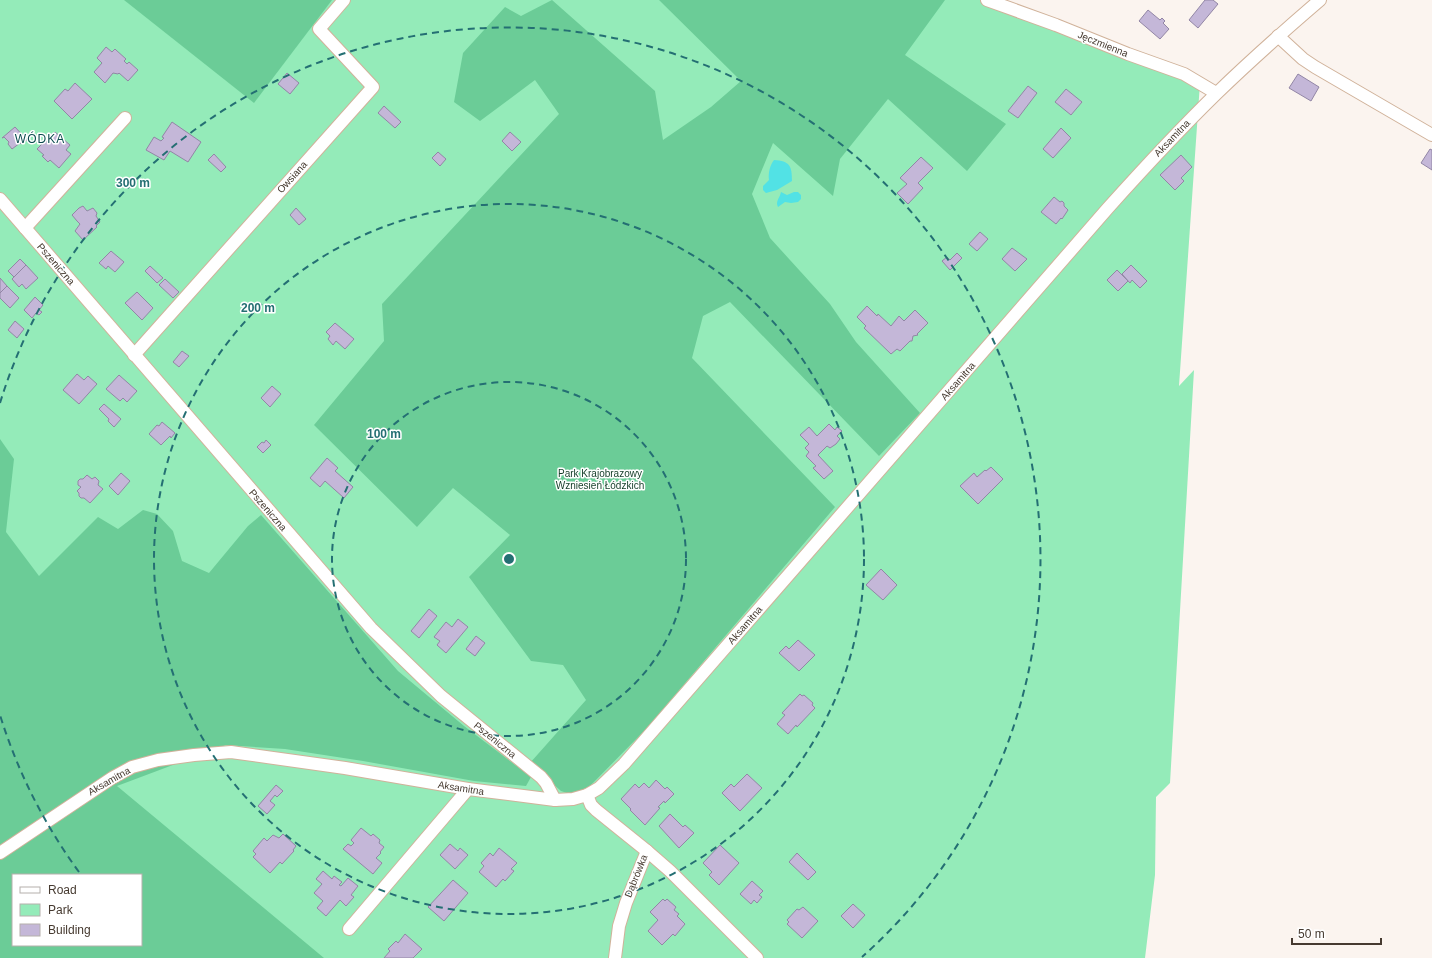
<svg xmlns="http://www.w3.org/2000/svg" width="1432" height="958" font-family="Helvetica,sans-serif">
  <rect width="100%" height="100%" fill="#fbf4ef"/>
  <path fill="#94ebb9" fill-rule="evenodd" d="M0,0H1001L1200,83L1179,386L1194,370L1170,783L1156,797L1155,875L1145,958H0ZM13,875H141V945H13Z"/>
  <g fill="#6bcc97" fill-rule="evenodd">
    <path d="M124,0H332L254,103Z"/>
    <path d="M552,0L655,91L663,140L711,107L741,81L659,0H945L905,55L1006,124L967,171L888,99L840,159L833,196L773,143L752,194L770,238L830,304L856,342L920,413L879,456L730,302L703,316L692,358L835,507L646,729L590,786L573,795L561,791L530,763L586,700L563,665L531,661L469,577L510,535L453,488L417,527L314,425L384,341L382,304L559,114L535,80L480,121L454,102L463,53L505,7L521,16Z"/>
    <path d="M0,439L14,459L6,532L39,576L98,517L118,529L143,510L157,514L173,531L182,561L209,573L248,526L261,515L398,671L464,726L531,777L526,786L474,781L363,761L285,749L226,745L117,786L324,958H0ZM13,875H141V945H13Z"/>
  </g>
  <g fill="#52e2e5">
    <path d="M774,160C790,161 792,166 792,181L777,190L766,193L763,190V186L769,180C768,173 770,165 774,160Z"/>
    <path d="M781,192L787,195L794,192H798L801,195V199L798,202L791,203L785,202L778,207C775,201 780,198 781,192Z"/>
  </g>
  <g fill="#c4b7d8" stroke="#9286a5">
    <path d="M1205,0H1213L1218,4L1198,28L1189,20Z"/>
    <path d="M1148,10L1160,20L1162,18L1165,21L1163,23L1169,29L1160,39L1139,21Z"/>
    <path d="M106,47L112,52L115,49L116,50L126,59L124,61L127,64L129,62L138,70L128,81L119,73L118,74L113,73L105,83L94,72L102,63L97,58Z"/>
    <path d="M287,73L299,83L290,94L278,84Z"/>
    <path d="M1298,74L1319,87L1311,101L1289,88Z"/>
    <path d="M75,83L92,99L72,119L54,101L65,89L68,91Z"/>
    <path d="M1028,86L1037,93L1018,118L1008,111Z"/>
    <path d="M1066,89L1082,102L1071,115L1055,102Z"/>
    <path d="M384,106L401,122L395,128L378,113Z"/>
    <path d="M172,122L201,142L188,162L170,151L164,160L146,150L154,137L161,141L164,138L162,137Z"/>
    <path d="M15,127L27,140L21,144L20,143L12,149L8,144L9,142L4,137L2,138Z"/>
    <path d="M1061,128L1071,138L1053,158L1043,149Z"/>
    <path d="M55,132L70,145L66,150L71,154L59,168L50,160L48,162L42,156L44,155L37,149L45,141L47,142Z"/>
    <path d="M510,132L521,142L512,151L502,141Z"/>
    <path d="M1430,149L1432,150V170L1421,163Z"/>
    <path d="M438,152L446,159L440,166L432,158Z"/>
    <path d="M214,154L226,167L221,172L208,160Z"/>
    <path d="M1181,155L1192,167L1181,178L1184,181L1175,190L1160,175Z"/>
    <path d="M921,157L933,168L918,183L923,188L908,204L897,193L907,184L900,178Z"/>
    <path d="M1054,197L1060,202L1062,201L1064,203V206L1068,210L1062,219L1061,218L1056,224L1041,212Z"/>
    <path d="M83,206L87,211L93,208L97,213L96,216L100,222L96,226L97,227L83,240L75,231L80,224L77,221L72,215L79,208Z"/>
    <path d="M296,208L306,219L299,225L290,215Z"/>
    <path d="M980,232L988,239L977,251L969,244Z"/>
    <path d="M1012,248L1027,259L1015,271L1002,259Z"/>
    <path d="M111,251L124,262L115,272L108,266L106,269L99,263Z"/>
    <path d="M957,253L962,258L950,270L942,261L947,257L950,260Z"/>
    <path d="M20,259L26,265L14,277L8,271Z"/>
    <path d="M26,265L38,278L26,289L22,284L19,287L12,279Z"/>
    <path d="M1131,265L1147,281L1140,288L1132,280L1130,283L1122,274Z"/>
    <path d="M150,266L163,278L157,283L145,271Z"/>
    <path d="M1117,270L1128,281L1118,291L1107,280Z"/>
    <path d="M0,278L7,286L0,293Z"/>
    <path d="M165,279L179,292L173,298L159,285Z"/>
    <path d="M7,286L19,298L10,308L0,298V293Z"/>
    <path d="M137,292L153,308L142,320L125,303Z"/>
    <path d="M35,297L43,305L39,310L42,312L39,315L36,313L32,318L24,310Z"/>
    <path d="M867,306L877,316L878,314L891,326L899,316L904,321L915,310L928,323L917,334L918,335L913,336L912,341H910L900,351L897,349L891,354L864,328L866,326L857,317Z"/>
    <path d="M15,321L24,329L17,338L8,330Z"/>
    <path d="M335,323L354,339L345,349L336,341L333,345L328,339L330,336L326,332Z"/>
    <path d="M182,351L189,356L179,367L173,362Z"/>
    <path d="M77,374L84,380L88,376L97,384L79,404L63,390Z"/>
    <path d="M119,375L137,391L127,402L123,398L120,401L106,389Z"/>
    <path d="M272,386L281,394L270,407L261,398Z"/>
    <path d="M104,404L121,419L114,427L108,421L109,419L99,409Z"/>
    <path d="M162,422L175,433L171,438L170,436L161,445L149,434L157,425L159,426Z"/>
    <path d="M829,424L835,430L837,427L842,431L837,436L840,439L836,444L830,448L827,446L818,455L833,471L824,479L813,468L816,466L806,456L809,452L805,448L809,444L800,435L809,427L817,436Z"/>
    <path d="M266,440L271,445L263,453L257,447L262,442L264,443Z"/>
    <path d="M327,458L338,468L335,471L353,487L344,498L325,481L320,487L310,478Z"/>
    <path d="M991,467L1003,479L978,504L960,486L974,473L977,477L985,470L986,471Z"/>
    <path d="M121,473L130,481L118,495L109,486Z"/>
    <path d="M87,475L92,479L95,477L99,481L98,485L103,489L90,503L84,498H81L79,496V493L77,491L81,487L78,485V481L80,479H83Z"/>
    <path d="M881,569L897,585L883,600L866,585Z"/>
    <path d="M429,609L437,616L419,638L411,631Z"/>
    <path d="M458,619L468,627L446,653L437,645L440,641L434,637L446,622L452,627Z"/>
    <path d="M476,636L485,643L475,656L466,649Z"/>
    <path d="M798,640L815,655L799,671L779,653L786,646L789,649Z"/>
    <path d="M800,694L802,696L804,695L813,703L812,705L815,708L797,727L796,725L788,734L777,724L785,715L782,713Z"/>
    <path d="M747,774L762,788L740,811L722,793L731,784L734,787Z"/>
    <path d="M656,780L665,789L667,787L674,794L665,803L664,801L658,807L660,808L645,825L630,810L631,809L621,799L635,784L639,788L644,783L649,788Z"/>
    <path d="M276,785L283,791L277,797L275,795L270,801L275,805L267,814L258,806Z"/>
    <path d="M670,814L683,827L685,825L694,833L679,848L659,826Z"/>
    <path d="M361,828L371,836L373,834L380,840L379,843L384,847L380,852L381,853L376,858L382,863L373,874L343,849L348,844L351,846L354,843L351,840Z"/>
    <path d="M283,834L296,846L293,850L294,851L282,864L280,862L270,873L253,857L256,854L253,851L264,838L267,841L273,835L279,838Z"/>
    <path d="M450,844L458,851L460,848L468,855L455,869L440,855Z"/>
    <path d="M720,845L739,863L719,885L709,875L712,872L703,863Z"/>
    <path d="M499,848L517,863L511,869L514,871L505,881L503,879L496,887L479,872L484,866L481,863L490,853L493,856Z"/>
    <path d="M797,853L816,872L808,880L789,862Z"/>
    <path d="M323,871L332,879L334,876L342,882L339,885L341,886L348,878L358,886L351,895L354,897L346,906L340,900L326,916L317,908L323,901L314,893L322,884L316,879Z"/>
    <path d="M453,880L468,893L444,921L428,907Z"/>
    <path d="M752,881L763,891L759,895L762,897L757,903L754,900L751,904L740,894Z"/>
    <path d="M663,899L665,901L667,899L676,907L674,910L679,914L677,916L685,924L675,936L673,934L662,945L648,931L658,920L650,912Z"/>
    <path d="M853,904L865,915L853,928L841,916Z"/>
    <path d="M803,907L818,921L802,938L787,924L789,922L787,920L797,909L799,910Z"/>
    <path d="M405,934L422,949L413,958H384L390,951L388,949L396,941L398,943Z"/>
  </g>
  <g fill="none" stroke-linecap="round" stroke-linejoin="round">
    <g stroke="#d0b29a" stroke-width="14">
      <g id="minor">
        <path d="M987,0L1056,25L1128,54L1184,74L1216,93"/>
        <path d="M1278,36L1303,59L1315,67L1432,135"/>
        <path d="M0,199L371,628L441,696L541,777L546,783L555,800"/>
        <path d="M25,228L125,118"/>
        <path d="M134,355L373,87L319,29L344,0"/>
        <path d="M587,795L591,805L596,810L647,851L626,903L619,926L615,958"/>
        <path d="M647,851L670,871L757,958"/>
        <path d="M0,853L112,778L132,767L158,760L194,755L231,752L345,768L468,789L555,800L573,799L587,795L599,788L624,764L1108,208C1143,169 1179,130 1217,93C1250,61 1285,30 1320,0"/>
        <path d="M349,929L468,789"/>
      </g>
    </g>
    <use href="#minor" stroke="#fff" stroke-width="12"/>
  </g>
  <g fill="none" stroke="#246f73" stroke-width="2" stroke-dasharray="7 5">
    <circle cx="509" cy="559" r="177"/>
    <circle cx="509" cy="559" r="355"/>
    <path d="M79 872A532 532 0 0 1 0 715M0 403A532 532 0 1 1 862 957"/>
  </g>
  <g text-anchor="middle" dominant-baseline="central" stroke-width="3" stroke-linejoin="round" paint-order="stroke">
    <g font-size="10" fill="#463a30" stroke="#fff">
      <text transform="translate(1103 44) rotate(22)">Jęczmienna</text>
      <text transform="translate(1172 138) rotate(-46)">Aksamitna</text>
      <text transform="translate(292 177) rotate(-48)">Owsiana</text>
      <text transform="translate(56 264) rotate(49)">Pszeniczna</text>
      <text transform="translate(958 381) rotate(-49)">Aksamitna</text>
      <text transform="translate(268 510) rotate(49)">Pszeniczna</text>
      <text transform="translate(745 625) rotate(-49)">Aksamitna</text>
      <text transform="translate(495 740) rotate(39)">Pszeniczna</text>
      <text transform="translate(109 781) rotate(-30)">Aksamitna</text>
      <text transform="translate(461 788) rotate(9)">Aksamitna</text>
      <text transform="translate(636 876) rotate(-68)">Dąbrówka</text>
    </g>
    <g font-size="10" fill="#133c27" stroke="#fff">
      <text x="600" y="473">Park Krajobrazowy<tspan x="600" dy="12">Wzniesień Łódzkich</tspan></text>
    </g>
    <g font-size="12" letter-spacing="1" fill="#0c4c4f" stroke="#fff">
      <text x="40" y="139">WÓDKA</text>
    </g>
  </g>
  <circle cx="509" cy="559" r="6" fill="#246f73" stroke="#fff" stroke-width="2"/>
  <g font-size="12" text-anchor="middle" font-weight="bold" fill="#246f73" stroke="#fff" stroke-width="3" stroke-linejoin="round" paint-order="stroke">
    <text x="133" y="187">300 m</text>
    <text x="258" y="312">200 m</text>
    <text x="384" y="438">100 m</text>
  </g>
  <rect x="12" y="874" width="130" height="72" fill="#ffffff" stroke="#b5b0ac"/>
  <rect x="20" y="887" width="20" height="6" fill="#ffffff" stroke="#b5b0ac"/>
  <text x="48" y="894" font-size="12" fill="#463a30">Road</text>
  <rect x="20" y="904" width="20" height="12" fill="#94ebb9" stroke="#b5b0ac"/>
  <text x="48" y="914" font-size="12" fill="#463a30">Park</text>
  <rect x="20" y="924" width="20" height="12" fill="#c4b7d8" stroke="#b5b0ac"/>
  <text x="48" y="934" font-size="12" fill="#463a30">Building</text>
  <path d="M1292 938v6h89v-6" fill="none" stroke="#463a30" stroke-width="2"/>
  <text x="1298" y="938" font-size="12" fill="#463a30" stroke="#ffffff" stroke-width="3" paint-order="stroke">50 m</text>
</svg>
